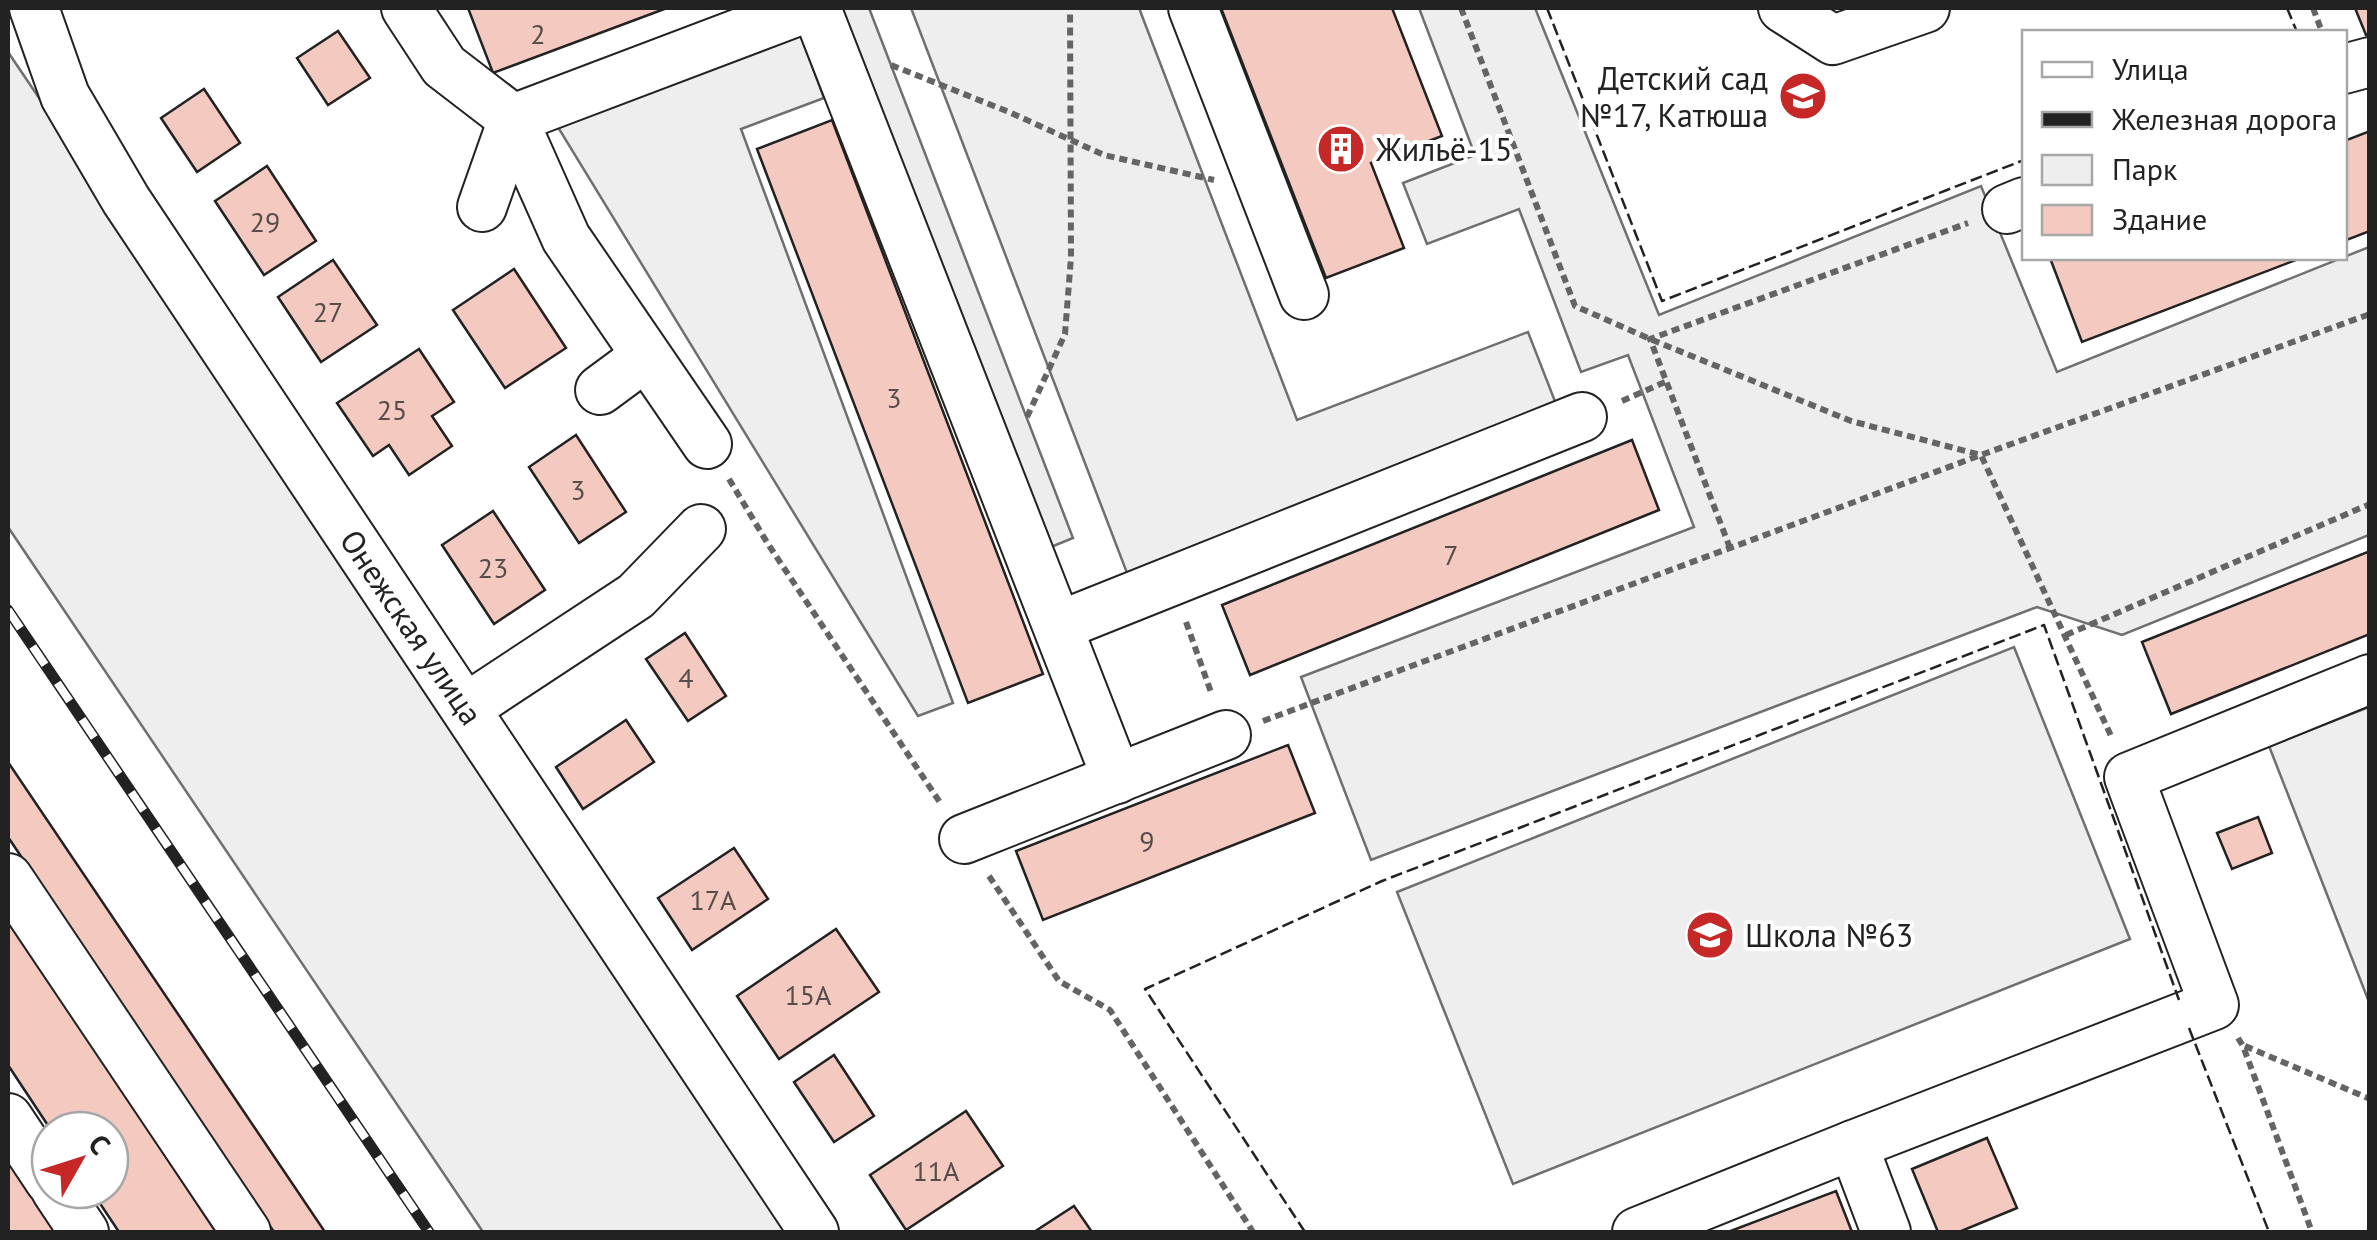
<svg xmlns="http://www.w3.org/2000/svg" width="2377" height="1240" font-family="'PT Sans',sans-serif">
  <rect width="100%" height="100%" fill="#fff"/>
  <g fill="#eee" stroke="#6f6f6f" stroke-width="2.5">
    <path d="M911,8H1139L1297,420L1528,332L1558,409L1127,573Z"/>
    <path d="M1419,8H1535L1659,315L1981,186L2057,372L2369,247V535L2122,635L2037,607L1371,860L1301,677L1694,527L1628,355L1581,372L1519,209L1427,244L1403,183L1475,155Z"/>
    <path d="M800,34L824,98L741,129L953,703L918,716L556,124Z"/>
    <path d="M8,52L260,425L794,1232H483L8,527Z"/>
    <path d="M2014,647L2130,939L1513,1184L1397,892Z"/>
    <path d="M2369,707V1002L2269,746Z"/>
  </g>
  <path fill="#ededed" stroke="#6f6f6f" stroke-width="2.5" d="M838,8H869L1073,538L1046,549Z"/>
  <g fill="#f3c9c0" stroke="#222" stroke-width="2.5">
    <path d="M468,8H667L493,73Z"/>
    <path d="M1221,8H1392L1442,136L1371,163L1404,248L1326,278Z"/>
    <path d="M2355,8H2370V34L2366,35Z"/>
    <path d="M338,31L370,78L328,105L297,58Z"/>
    <path d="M204,89L240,143L197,172L161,118Z"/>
    <path d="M832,120L1043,674L968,703L757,149Z"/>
    <path d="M2370,131V231L2344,241V141Z"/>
    <path d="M267,166L316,241L264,275L215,201Z"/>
    <path d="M2050,258H2301L2082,342Z"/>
    <path d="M333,260L377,325L321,362L278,297Z"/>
    <path d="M514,269L566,348L505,388L453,310Z"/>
    <path d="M419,349L454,402L432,416L452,446L409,475L389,445L373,456L337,403Z"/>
    <path d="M576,435L626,512L579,543L529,467Z"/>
    <path d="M1632,440L1659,510L1250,675L1222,605Z"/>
    <path d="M493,511L545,590L494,624L442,545Z"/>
    <path d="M2370,551V634L2171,714L2142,642Z"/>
    <path d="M685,633L726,696L688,721L646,659Z"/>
    <path d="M626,720L654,762L583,809L556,767Z"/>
    <path d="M1288,745L1315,813L1043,920L1016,851Z"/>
    <path d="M8,762L325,1232H274L8,837Z"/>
    <path d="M2258,817L2272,853L2232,869L2217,833Z"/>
    <path d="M734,848L768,899L692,950L658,898Z"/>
    <path d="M8,919L216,1232H119L91,1190H110V1130H51L8,1065Z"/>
    <path d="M836,929L879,992L779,1059L737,996Z"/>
    <path d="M834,1055L874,1116L834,1142L794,1082Z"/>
    <path d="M966,1111L1003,1166L906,1230L870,1175Z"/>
    <path d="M1987,1138L2017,1208L1959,1232H1938L1912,1169Z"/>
    <path d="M8,1152L61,1232H8Z"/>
    <path d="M1836,1191L1852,1232H1728Z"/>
    <path d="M1074,1206L1092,1232H1034Z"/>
  </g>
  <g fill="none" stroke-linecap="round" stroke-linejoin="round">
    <g stroke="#222" stroke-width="52">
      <g id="minor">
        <path d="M34,8L65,96L126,200L814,1232"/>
        <path d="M406,8L444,66L513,119L566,238L707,444"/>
        <path d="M816,8L1117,779"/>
        <path d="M1193,8L1304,295"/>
        <path d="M1783,8L1833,40L1925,8"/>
        <path d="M2344,69L2370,62"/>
        <path d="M482,207L513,119L806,8"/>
        <path d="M2007,209L2024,202"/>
        <path d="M600,390L646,356"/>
        <path d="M1059,626L1582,417"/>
        <path d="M466,708L636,596L701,529"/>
        <path d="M964,839L1226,735"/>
        <path d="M8,878L246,1232"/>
        <path d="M8,1118L50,1181"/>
        <path d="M1853,1145L1886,1232"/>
        <path d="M56,1190L84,1232"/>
        <path d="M1637,1232L1853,1145L2214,1005L2129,777L2370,679"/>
      </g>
    </g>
    <g stroke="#646464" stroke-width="6" stroke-dasharray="8 5" stroke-linecap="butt">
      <path d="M1461,8L1575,306L1650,339L1851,421L1981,455L2112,738"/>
      <path d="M2313,8L2322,32"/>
      <path d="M891,65L1009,112L1104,155L1214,180"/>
      <path d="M1622,401L1667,381"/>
      <path d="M1027,417L1065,334L1071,257L1070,8"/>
      <path d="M729,479L768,544L941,804"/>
      <path d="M1730,548L1650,339L1968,223"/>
      <path d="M1186,622L1212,695"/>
      <path d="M2066,635L2370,504"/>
      <path d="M1263,721L1981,455L2370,314"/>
      <path d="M989,876L1059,981L1110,1010L1253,1232"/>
      <path d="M2238,1038L2243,1046L2312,1232"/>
      <path d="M2245,1046L2370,1099"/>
    </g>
    <use href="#minor" stroke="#fff" stroke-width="48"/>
    <g stroke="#222" stroke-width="11">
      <path id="rail" d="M8,610L429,1232"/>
    </g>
    <use href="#rail" stroke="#fff" stroke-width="8" stroke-dasharray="22" stroke-linecap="butt"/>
    <g stroke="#222" stroke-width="2.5" stroke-dasharray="12 5" stroke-linecap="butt">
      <path d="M1547,8L1662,301L2024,160"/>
      <path d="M2287,8L2297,32"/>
      <path d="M2189,1028L2269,1232"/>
      <path d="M1305,1232L1145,989L1382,881L2044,625L2179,1000"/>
    </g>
  </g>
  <defs>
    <g id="school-disc" transform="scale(2.5)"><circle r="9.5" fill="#c62828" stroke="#fff"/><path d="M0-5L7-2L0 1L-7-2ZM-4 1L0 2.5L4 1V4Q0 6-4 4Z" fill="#fff"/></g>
    <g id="building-disc" transform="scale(2.5)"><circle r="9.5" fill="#c62828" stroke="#fff"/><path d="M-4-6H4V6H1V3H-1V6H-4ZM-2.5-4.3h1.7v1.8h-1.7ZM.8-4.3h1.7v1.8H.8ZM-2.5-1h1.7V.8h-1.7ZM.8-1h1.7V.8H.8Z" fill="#fff"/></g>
  </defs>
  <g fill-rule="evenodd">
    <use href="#school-disc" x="1803" y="96"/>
    <use href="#building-disc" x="1341" y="149"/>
    <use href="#school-disc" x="1710" y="935"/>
  </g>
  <g text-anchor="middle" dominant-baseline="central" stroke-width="8" stroke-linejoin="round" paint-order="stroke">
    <g font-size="28" fill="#564c4a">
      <text x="538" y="33">2</text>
      <text x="265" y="221">29</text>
      <text x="328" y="311">27</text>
      <text x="894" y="397">3</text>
      <text x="392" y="409">25</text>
      <text x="578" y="489">3</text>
      <text x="1451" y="554">7</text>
      <text x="493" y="567">23</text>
      <text x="686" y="677">4</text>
      <text x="1147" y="840">9</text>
      <text x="713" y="899">17А</text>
      <text x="808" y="994">15А</text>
      <text x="936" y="1170">11А</text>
    </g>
    <g font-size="32" fill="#222" stroke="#fff" text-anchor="start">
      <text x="1768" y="78" text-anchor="end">Детский сад<tspan x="1768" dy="37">№17, Катюша</tspan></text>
      <text x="1376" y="149">Жильё-15</text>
      <text x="1745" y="935">Школа №63</text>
    </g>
    <g font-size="32" fill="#222" stroke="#fff">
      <text transform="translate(412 627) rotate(56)">Онежская улица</text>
    </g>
  </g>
  <rect width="2377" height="1240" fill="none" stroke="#222222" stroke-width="20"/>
  <rect x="2022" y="30" width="325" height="230" fill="#ffffff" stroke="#a7a7a7" stroke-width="2.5"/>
  <rect x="2042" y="62" width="50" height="15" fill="#ffffff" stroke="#a7a7a7" stroke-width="2.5"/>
  <text x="2112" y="80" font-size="30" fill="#222222">Улица</text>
  <rect x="2042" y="112" width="50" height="15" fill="#222222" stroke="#a7a7a7" stroke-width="2.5"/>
  <text x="2112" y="130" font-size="30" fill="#222222">Железная дорога</text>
  <rect x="2042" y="155" width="50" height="30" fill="#eeeeee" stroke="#a7a7a7" stroke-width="2.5"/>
  <text x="2112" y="180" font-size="30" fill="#222222">Парк</text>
  <rect x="2042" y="205" width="50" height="30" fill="#f3c9c0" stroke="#a7a7a7" stroke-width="2.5"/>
  <text x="2112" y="230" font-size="30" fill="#222222">Здание</text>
  <g transform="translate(80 1160) rotate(51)"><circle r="48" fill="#ffffff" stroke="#a7a7a7" stroke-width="2.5"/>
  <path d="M0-8L18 38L0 25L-18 38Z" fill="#c62828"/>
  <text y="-15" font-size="28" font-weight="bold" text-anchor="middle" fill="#222222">С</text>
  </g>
</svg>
